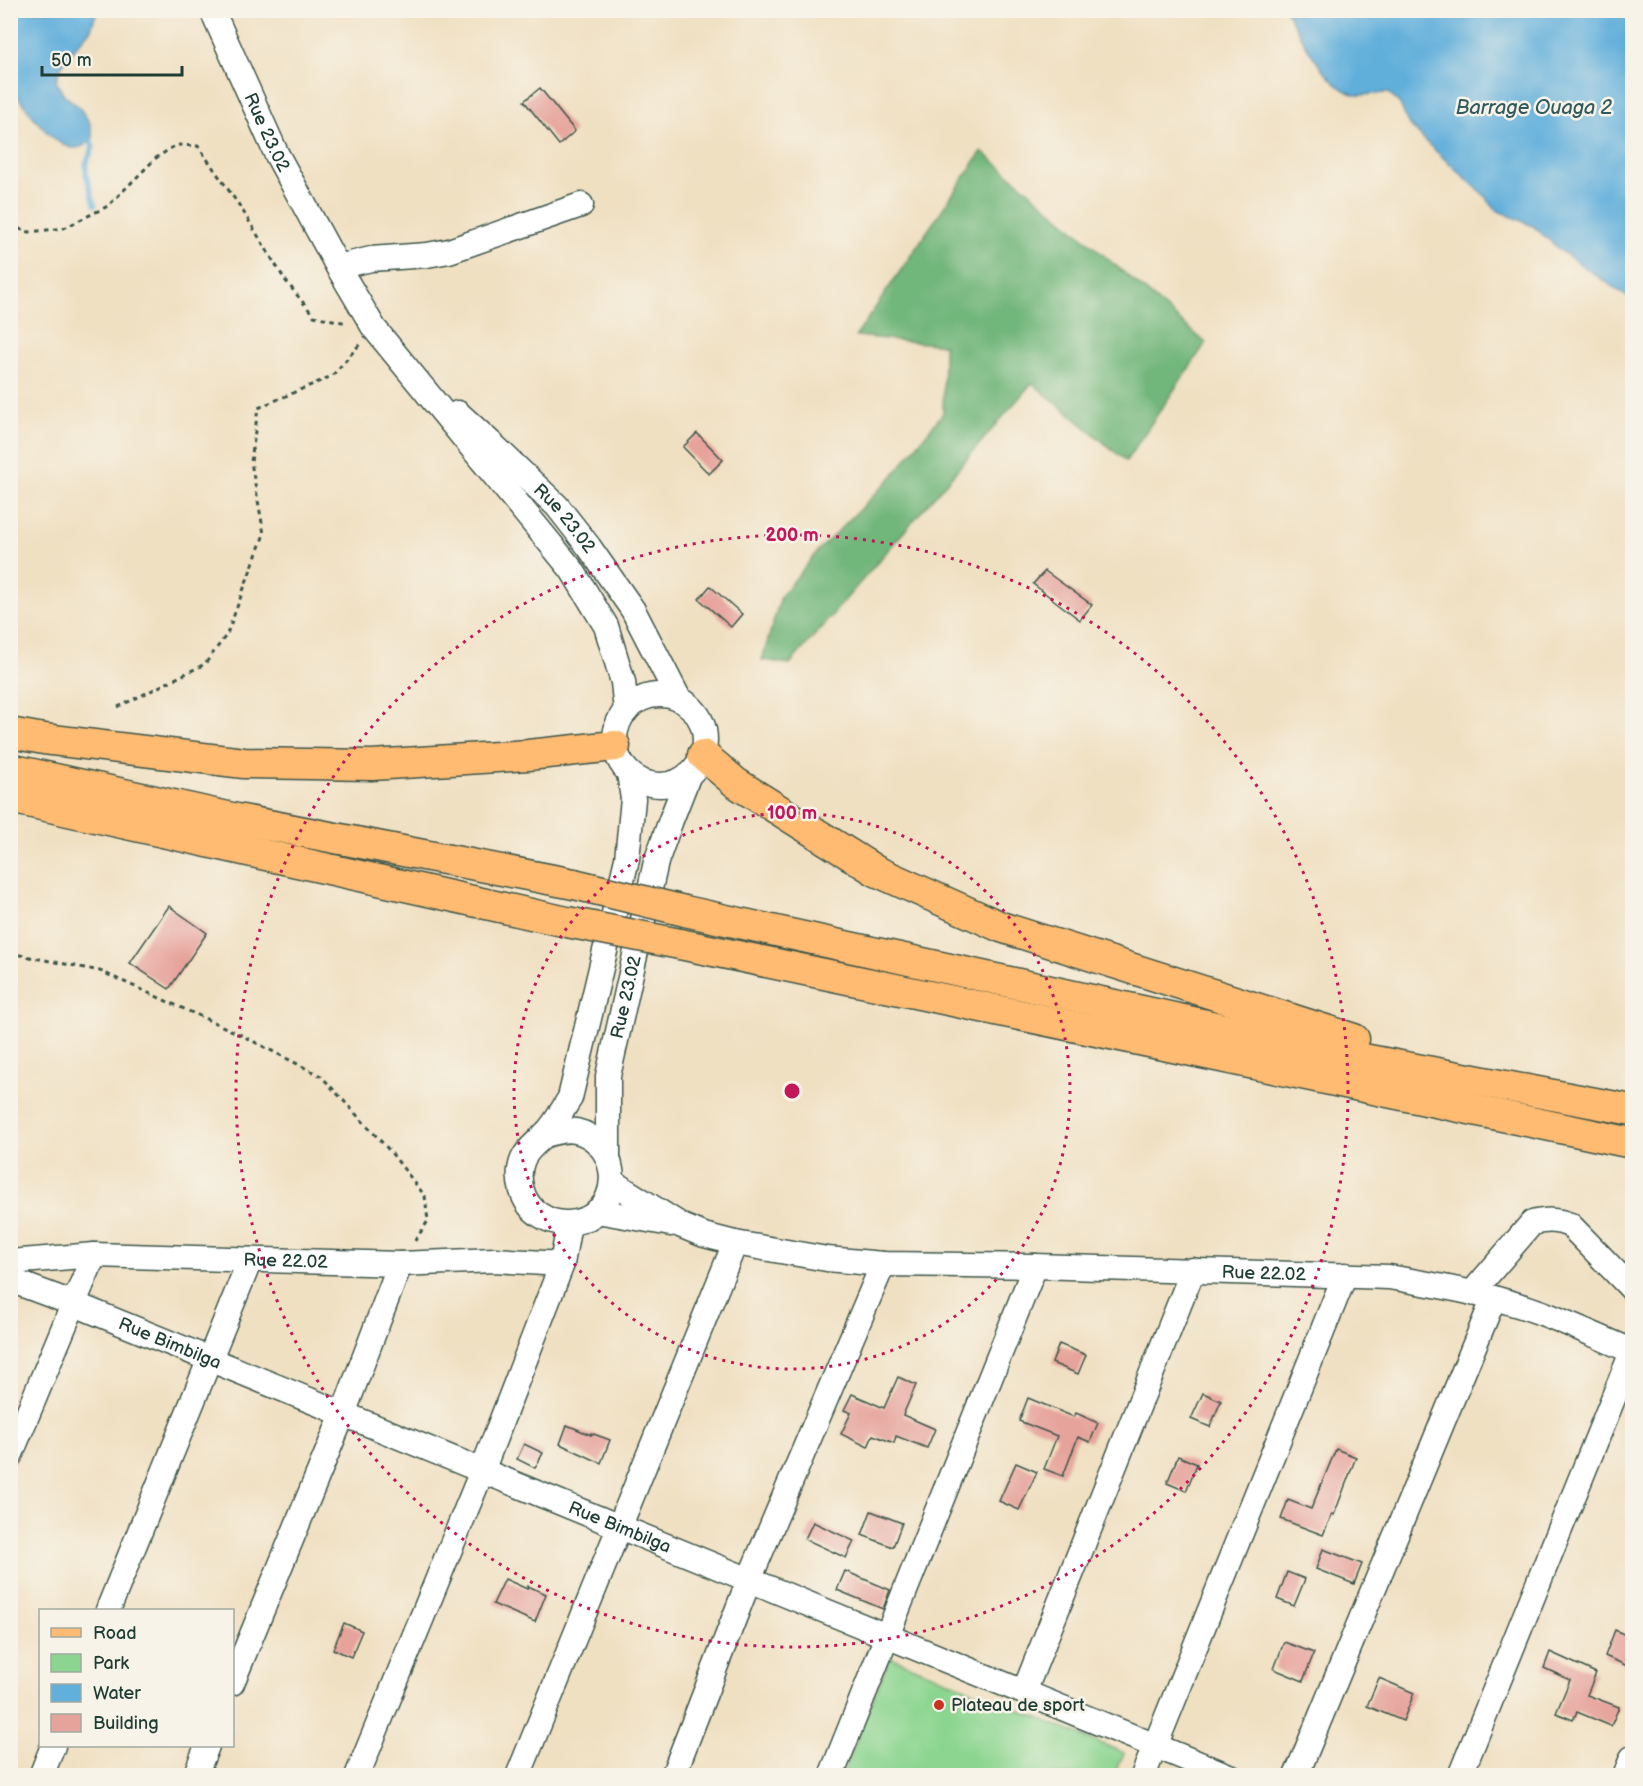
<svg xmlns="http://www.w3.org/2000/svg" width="1643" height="1786" font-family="'Balsamiq Sans',sans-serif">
  <rect width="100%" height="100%" fill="#f7f3e8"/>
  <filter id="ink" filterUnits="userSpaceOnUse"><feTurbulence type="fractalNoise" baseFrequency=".0167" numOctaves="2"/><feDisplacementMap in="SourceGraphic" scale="12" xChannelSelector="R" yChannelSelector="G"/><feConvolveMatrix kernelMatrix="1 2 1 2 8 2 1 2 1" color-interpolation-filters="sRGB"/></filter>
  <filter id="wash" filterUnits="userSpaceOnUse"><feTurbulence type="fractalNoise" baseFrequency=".008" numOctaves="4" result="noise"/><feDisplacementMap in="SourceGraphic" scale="24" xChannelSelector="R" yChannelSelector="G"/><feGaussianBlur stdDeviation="1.35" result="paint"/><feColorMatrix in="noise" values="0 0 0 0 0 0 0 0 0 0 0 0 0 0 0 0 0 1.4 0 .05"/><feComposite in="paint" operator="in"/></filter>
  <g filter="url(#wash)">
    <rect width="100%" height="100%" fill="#f0e0c2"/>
    <path fill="#8cd590" stroke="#568962" stroke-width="1.5" d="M890,1657L1124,1753L1114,1775L842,1776Z"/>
    <path fill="#71b67a" stroke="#487a57" stroke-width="1.5" d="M982,151L1206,343L1126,461L1032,383L790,664L762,660L781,596L819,550L891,478L943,413L944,345L856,336Z"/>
    <g fill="#61afdb" stroke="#407688" stroke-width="1.5">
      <path d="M10,11H97L91,29L68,56L60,69L56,81L63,94L79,107L90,123L93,138C87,144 81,149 72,148C51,144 28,110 16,94L11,92Z"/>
      <path d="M1286,11H1632V300L1561,251L1533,226L1496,210L1483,194L1427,143L1408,123L1400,104L1388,93C1380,93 1361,96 1356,95C1325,88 1301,35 1286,11Z"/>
    </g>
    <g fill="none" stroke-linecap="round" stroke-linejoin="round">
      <path stroke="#61afdb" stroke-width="5" d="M87,137L90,138L93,148L86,163V174L95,205"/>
    </g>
    <g id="blocks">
      <g fill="#e6a39b">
        <path d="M540,88L575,131L559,145L524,101Z"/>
        <path d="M697,433L723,460L709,474L683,447Z"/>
        <path d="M1045,571L1092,605L1080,620L1033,584Z"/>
        <path d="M710,586L742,614L731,627L699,599Z"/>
        <path d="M169,906L207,933L169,989L130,963Z"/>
        <path d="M1059,1344L1086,1355L1078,1374L1052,1363Z"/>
        <path d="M898,1377L916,1385L903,1415L935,1429L927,1448L896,1436L894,1443L873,1435L868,1447L841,1434L851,1413L844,1410L852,1394L884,1408Z"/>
        <path d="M1203,1393L1221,1401L1210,1427L1191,1419Z"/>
        <path d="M1028,1398L1074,1417L1076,1413L1098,1423L1090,1442L1078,1437L1063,1476L1044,1469L1057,1436L1019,1421Z"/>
        <path d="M567,1425L591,1435V1433L610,1440L601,1463L560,1444Z"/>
        <path d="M524,1444L543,1453L535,1468L517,1459Z"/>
        <path d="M1336,1449L1356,1457L1334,1515L1332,1514L1323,1535L1281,1519L1288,1500L1311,1509Z"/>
        <path d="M1178,1456L1197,1464L1186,1491L1167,1483Z"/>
        <path d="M1016,1463L1037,1472L1019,1510L999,1501Z"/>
        <path d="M871,1511L902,1523L893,1547L862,1535Z"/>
        <path d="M813,1522L854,1541L846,1558L805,1539Z"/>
        <path d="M1323,1549L1362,1564L1354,1584L1316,1569Z"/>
        <path d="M845,1571L890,1590L883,1609L837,1590Z"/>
        <path d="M1287,1572L1305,1579L1294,1606L1277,1599Z"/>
        <path d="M505,1579L527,1589L528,1586L546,1594L535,1622L493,1604Z"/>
        <path d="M344,1623L362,1631L351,1657L333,1649Z"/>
        <path d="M1615,1630L1632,1638V1668L1605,1656Z"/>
        <path d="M1284,1642L1314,1653L1303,1681L1274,1669Z"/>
        <path d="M1550,1652L1596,1673L1587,1695L1619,1707L1611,1726L1577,1712L1573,1720L1556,1713L1570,1680L1544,1668Z"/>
        <path d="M1379,1678L1414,1693L1403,1721L1367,1706Z"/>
      </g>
    </g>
  </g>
  <g filter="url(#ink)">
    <use href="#blocks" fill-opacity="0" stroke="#3e5549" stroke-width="1.5"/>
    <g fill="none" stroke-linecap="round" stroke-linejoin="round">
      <g stroke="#3e5549" stroke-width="27">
        <g id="minor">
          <path id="s1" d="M212,10L276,153L338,267L374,328L572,570L606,626L623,682L626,711"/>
          <path d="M338,267L371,259L427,255L449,251L581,205"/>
          <path id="s2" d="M458,413L492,444L557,506L589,547L633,610L679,699"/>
          <circle cx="660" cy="740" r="45"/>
          <path d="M545,1135C555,1132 565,1129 576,1131C616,1140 626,1199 588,1218C572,1225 555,1225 540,1215C522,1204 515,1178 523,1159C528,1148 537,1143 544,1135C555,1125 562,1110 570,1098L627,859L633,799L629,773"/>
          <path id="s3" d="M608,1155V1076L656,862L671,820L689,774"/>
          <path id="s4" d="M612,1182L682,1226L704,1235L735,1243L827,1259L883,1264L1035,1266L1389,1277C1441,1286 1493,1295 1542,1313C1573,1325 1603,1339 1632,1351"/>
          <path d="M597,1211L671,1224"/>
          <path id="s5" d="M10,1262L94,1255L400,1264L494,1260L562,1264"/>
          <path id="s6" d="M10,1280L72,1303L1229,1776"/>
          <path d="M1472,1293L1532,1223C1546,1220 1556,1219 1570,1225L1632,1289"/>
          <path d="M10,1456L94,1255"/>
          <path d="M108,1610L250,1260"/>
          <path d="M232,1683L343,1414L400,1264"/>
          <path d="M1024,1692L1193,1270"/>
          <path d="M41,1776L53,1746"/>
          <path d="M195,1776L207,1746"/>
          <path d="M357,1776L482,1471L562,1264L569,1224"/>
          <path d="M518,1776L735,1243"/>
          <path d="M673,1776L749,1580L883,1264"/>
          <path d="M831,1776L1035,1266"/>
          <path d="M1143,1776L1345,1275"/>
          <path d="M1296,1776L1494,1298"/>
          <path d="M1460,1776L1632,1352"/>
          <path d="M1625,1776L1632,1758"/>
        </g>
      </g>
      <g stroke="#3e5549" stroke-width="33">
        <g id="major">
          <path d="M10,733L44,739L244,763L372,765L528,755L615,746"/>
          <path d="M703,755L736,783L876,871L1001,927L1354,1039"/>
          <path d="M10,769L237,819L574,884"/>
          <path d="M10,798L567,922"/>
          <path d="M685,911L1348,1056L1632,1110"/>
          <path d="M680,944L1632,1143"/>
        </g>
      </g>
      <g stroke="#3e5549" stroke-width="3" stroke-dasharray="4.5 4.5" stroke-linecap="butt">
        <path d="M10,226L29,232L64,228L108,206L156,158L176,145L198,146L241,208L285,280L314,316L347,323"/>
        <path d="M118,707L205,664L227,634L264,534L251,462L258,408L332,376L360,344"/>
        <path d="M10,953L100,971L235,1032L321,1076L389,1150L425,1196L428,1221L414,1242"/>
      </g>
      <use href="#minor" stroke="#fff" stroke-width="24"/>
      <use href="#major" stroke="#febb71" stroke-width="30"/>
      <g stroke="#3e5549" stroke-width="33" stroke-linecap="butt">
        <g id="major-bridge">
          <path d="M574,884L685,911"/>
          <path d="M567,922L680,944"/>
        </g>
      </g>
      <use href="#major-bridge" stroke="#febb71" stroke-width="30"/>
    </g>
  </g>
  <g fill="none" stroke="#c2185b" stroke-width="3" stroke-dasharray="3 6">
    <circle cx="792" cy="1091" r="278"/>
    <circle cx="792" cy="1091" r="556"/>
  </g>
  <circle fill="#c8321e" stroke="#f7f3e8" stroke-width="2" cx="939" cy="1705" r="6"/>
  <g text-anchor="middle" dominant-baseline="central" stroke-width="5" stroke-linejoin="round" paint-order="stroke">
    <g font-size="18" fill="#1f3d34" stroke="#f7f3e8">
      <text stroke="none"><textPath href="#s1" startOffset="134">Rue 23.02</textPath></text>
      <text stroke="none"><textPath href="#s2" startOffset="150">Rue 23.02</textPath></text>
      <text stroke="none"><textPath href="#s3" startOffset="160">Rue 23.02</textPath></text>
      <text stroke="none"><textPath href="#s5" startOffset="276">Rue 22.02</textPath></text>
      <text stroke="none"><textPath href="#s4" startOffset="669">Rue 22.02</textPath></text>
      <text stroke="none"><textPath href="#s6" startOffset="172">Rue Bimbilga</textPath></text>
      <text stroke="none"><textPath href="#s6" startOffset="658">Rue Bimbilga</textPath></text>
    </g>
    <g font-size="18" fill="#1f3d34" stroke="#f7f3e8" text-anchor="start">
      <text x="951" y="1705">Plateau de sport</text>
    </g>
    <g font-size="20" font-style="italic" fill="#305a5e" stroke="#f7f3e8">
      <text x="1534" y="108">Barrage Ouaga 2</text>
    </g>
  </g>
  <circle cx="792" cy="1091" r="9" fill="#c2185b" stroke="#f7f3e8" stroke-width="3"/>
  <g font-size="18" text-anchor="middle" font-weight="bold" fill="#c2185b" stroke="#f7f3e8" stroke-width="5" stroke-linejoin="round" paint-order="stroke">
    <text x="792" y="541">200 m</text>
    <text x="792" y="819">100 m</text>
  </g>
  <rect width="1643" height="1786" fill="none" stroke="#f7f3e8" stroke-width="36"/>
  <rect x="39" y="1609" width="195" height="138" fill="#f7f3e8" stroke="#a1aaa0" stroke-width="1.5"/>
  <rect x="51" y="1628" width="30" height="9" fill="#febb71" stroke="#a1aaa0" stroke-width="1.5"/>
  <text x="93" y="1639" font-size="18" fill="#1f3d34">Road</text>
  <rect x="51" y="1654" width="30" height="18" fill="#8cd590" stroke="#a1aaa0" stroke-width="1.5"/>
  <text x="93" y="1669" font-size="18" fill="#1f3d34">Park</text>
  <rect x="51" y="1684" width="30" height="18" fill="#61afdb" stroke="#a1aaa0" stroke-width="1.5"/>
  <text x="93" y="1699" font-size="18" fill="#1f3d34">Water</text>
  <rect x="51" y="1714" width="30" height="18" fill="#e6a39b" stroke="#a1aaa0" stroke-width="1.5"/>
  <text x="93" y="1729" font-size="18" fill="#1f3d34">Building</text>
  <path d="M42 66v9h140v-9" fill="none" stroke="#1f3d34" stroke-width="3"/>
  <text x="51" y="66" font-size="18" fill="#1f3d34" stroke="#f7f3e8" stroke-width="4.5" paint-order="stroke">50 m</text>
</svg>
